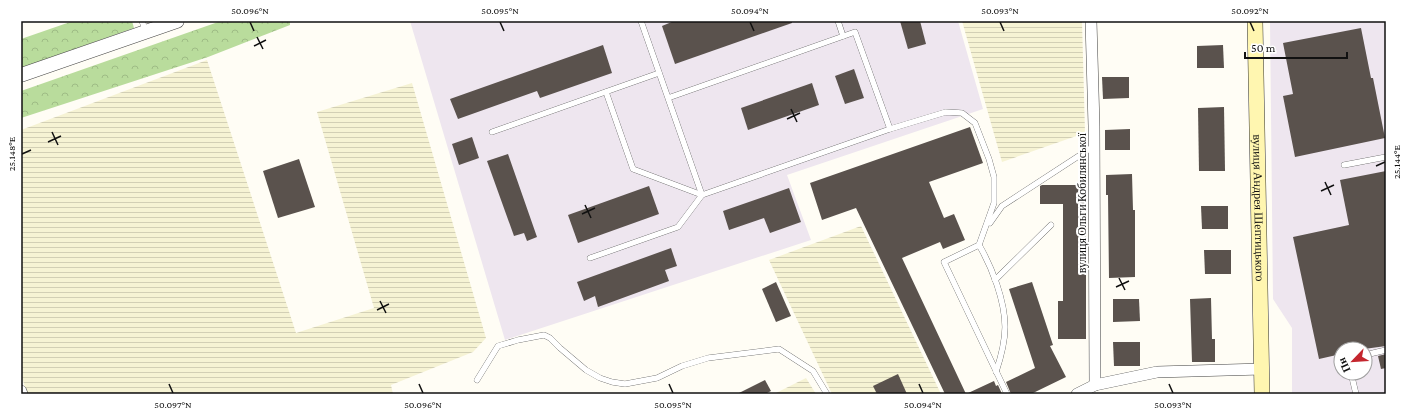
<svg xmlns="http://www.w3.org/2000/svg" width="1407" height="415" font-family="'Crimson Pro',serif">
  <defs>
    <pattern id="farmland-rules" width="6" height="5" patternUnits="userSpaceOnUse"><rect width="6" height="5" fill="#f6f3d4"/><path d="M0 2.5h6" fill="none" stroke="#d2cfb5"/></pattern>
    <pattern id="forest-crowns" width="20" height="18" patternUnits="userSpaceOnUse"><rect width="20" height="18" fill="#b9dc9c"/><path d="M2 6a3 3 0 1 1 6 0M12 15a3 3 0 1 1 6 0" fill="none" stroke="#9ebc85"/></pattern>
  </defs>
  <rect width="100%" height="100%" fill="#fffdf5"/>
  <g fill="#eee6ef" fill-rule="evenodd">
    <path d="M410,21H958L983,109L787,175L811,240L505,340Z"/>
    <path d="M1270,21H1386V394H1292V328L1273,299ZM1341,349H1365V373H1341Z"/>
  </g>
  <g fill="url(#farmland-rules)">
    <path d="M962,21H1082L1085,133L1002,162Z"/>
    <path d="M207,60L296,333L374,308L317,112L412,83L486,338L473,352L391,385L393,394H27L21,374V130Z"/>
    <path d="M861,226L941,394H832L769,260Z"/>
    <path d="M806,378L816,394H774Z"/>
  </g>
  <g fill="url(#forest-crowns)">
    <path d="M73,21H132L134,28L21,68V39Z"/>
    <path d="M221,21H290V25L208,57L21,118V91Z"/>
  </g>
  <g fill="#5a524d">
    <path d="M674,21H792V23L675,64L662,26Z"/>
    <path d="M900,21H920L926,44L908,49Z"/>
    <path d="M1361,28L1371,78H1373L1385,138L1295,157L1283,96L1293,94L1283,43Z"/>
    <path d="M603,45L612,73L540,98L537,91L458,119L450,99Z"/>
    <path d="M1223,45L1224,68H1197V46Z"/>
    <path d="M854,69L864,98L845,104L835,76Z"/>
    <path d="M1102,77H1129V98L1103,99Z"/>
    <path d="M812,83L819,105L748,130L741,108Z"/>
    <path d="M1224,107L1225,171H1199L1198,108Z"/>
    <path d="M970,127L983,163L929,182L944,218L954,214L965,240L943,249L940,242L902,258L966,394L994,381L996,386L998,385L1002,394H945L856,208L822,220L810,183Z"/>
    <path d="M1130,129V150H1105V130Z"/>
    <path d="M472,137L479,158L459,165L452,144Z"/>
    <path d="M508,154L537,237L527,241L524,233L514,236L487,161Z"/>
    <path d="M299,159L315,207L278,218L263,171Z"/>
    <path d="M1386,171V346L1364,349H1341V354L1319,359L1293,237L1349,225L1340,180Z"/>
    <path d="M1132,174L1133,210H1135V277L1109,278L1108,195H1106V175Z"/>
    <path d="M1042,185H1086V339H1058V301H1063V204H1040V186Z"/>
    <path d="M649,186L659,214L578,243L568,215Z"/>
    <path d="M789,188L801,222L770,233L764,218L729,230L723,211Z"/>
    <path d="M1201,206H1228V229H1202Z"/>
    <path d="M671,248L677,266L665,270L669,281L598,307L595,296L584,301L577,282Z"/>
    <path d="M1204,250H1231V274H1205Z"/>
    <path d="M776,282L791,316L776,322L762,289Z"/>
    <path d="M1032,282L1053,345L1050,346L1066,377L1031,394H1011L1006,382L1035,368L1009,289Z"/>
    <path d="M1211,298L1212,339H1215V362H1192L1190,299Z"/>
    <path d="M1113,299H1139L1140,321L1113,322Z"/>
    <path d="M1113,342H1140V366H1114Z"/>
    <path d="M1386,354V368L1381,369L1378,356Z"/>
    <path d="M898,374L907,394H877L873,386Z"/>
    <path d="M765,380L771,391L765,394H737Z"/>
  </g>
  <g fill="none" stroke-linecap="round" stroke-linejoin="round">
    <g stroke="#444" stroke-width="6">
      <g id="service">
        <path d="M142,21L146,32"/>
        <path d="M641,21C661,79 682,137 702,195L890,129L855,32L668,98"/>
        <path d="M838,21L843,36"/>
        <path d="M890,129L946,112L962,113L975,123L989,159L994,177V203L979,245L944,262L1007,394"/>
        <path d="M492,132L659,73"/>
        <path d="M1344,165L1386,157"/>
        <path d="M990,223L1002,206L1094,146"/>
        <path d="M979,245C992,267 1005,301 1005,327C1005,343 1001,357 996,372"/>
        <path d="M590,258L678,227L702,195L633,169L606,92"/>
        <path d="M995,280L1051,225"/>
        <path d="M1365,355L1386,350"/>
        <path d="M1351,373L1356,394"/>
        <path d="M477,380L498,346L518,340L544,335L550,338L560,348L586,370L600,378L612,382L625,384L657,378L682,366L708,358L779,349L813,371L827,394"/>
      </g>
    </g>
    <g stroke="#444" stroke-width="12">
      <g id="minor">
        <path d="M1091,21L1094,126L1095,385"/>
        <path d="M21,391L22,394"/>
        <path d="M1077,394L1095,385L1157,372L1262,369"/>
      </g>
    </g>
    <g stroke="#444" stroke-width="15">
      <path id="tertiary" d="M21,75L177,21"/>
    </g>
    <g stroke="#333" stroke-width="16">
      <g id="secondary">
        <path id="s1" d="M1255,21L1262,394"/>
      </g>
    </g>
    <use href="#service" stroke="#fff" stroke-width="5.5"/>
    <use href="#minor" stroke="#fff" stroke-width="11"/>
    <use href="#tertiary" stroke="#fff" stroke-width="14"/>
    <use href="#secondary" stroke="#fff6b0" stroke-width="15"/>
  </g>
  <path fill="none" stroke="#111" stroke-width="1.5" d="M250,22L254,31M500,22L504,31M750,22L754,31M1000,22L1004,31M1250,22L1254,31M257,37L263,49M254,46L266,40M791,109L797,122M787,119L800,113M52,132L58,145M48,142L61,136M22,154L31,150M1376,166L1385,162M1325,182L1331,195M1321,191L1334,185M585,205L591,218M582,214L595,208M1119,278L1125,290M1116,287L1129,281M380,301L386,313M377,310L389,304M169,384L173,393M419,384L423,393M669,384L673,393M919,384L923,393M1169,384L1173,393"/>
  <g text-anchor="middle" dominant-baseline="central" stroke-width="4" stroke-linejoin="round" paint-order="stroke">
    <g font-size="12" fill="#111" stroke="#fff">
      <text transform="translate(1082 203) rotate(-90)">вулиця Ольги Кобилянської</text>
      <text stroke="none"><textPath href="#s1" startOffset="187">вулиця Андрея Шептицького</textPath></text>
    </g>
  </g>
  <rect width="1407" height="415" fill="none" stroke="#ffffff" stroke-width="44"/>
  <g transform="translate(1353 361) rotate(245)"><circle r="19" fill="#ffffff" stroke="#a0a0a0"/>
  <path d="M0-3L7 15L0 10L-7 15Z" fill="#c4262e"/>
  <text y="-6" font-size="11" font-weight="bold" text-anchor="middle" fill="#111111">Пн</text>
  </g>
  <path d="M1245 52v6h102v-6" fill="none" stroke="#111111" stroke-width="2"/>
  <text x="1251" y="52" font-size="12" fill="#111111" stroke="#ffffff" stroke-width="3" paint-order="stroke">50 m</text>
  <rect x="22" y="22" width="1363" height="371" fill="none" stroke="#111" stroke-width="1.5"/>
  <g font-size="10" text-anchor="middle" fill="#111">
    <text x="250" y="14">50.096°N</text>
    <text x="500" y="14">50.095°N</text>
    <text x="750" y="14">50.094°N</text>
    <text x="1000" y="14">50.093°N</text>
    <text x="1250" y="14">50.092°N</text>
    <text transform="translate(11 154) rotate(-90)" y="4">25.148°E</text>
    <text transform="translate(1396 162) rotate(-90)" y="4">25.144°E</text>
    <text x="173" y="408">50.097°N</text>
    <text x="423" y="408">50.096°N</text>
    <text x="673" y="408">50.095°N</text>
    <text x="923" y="408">50.094°N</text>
    <text x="1173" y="408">50.093°N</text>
  </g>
</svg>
